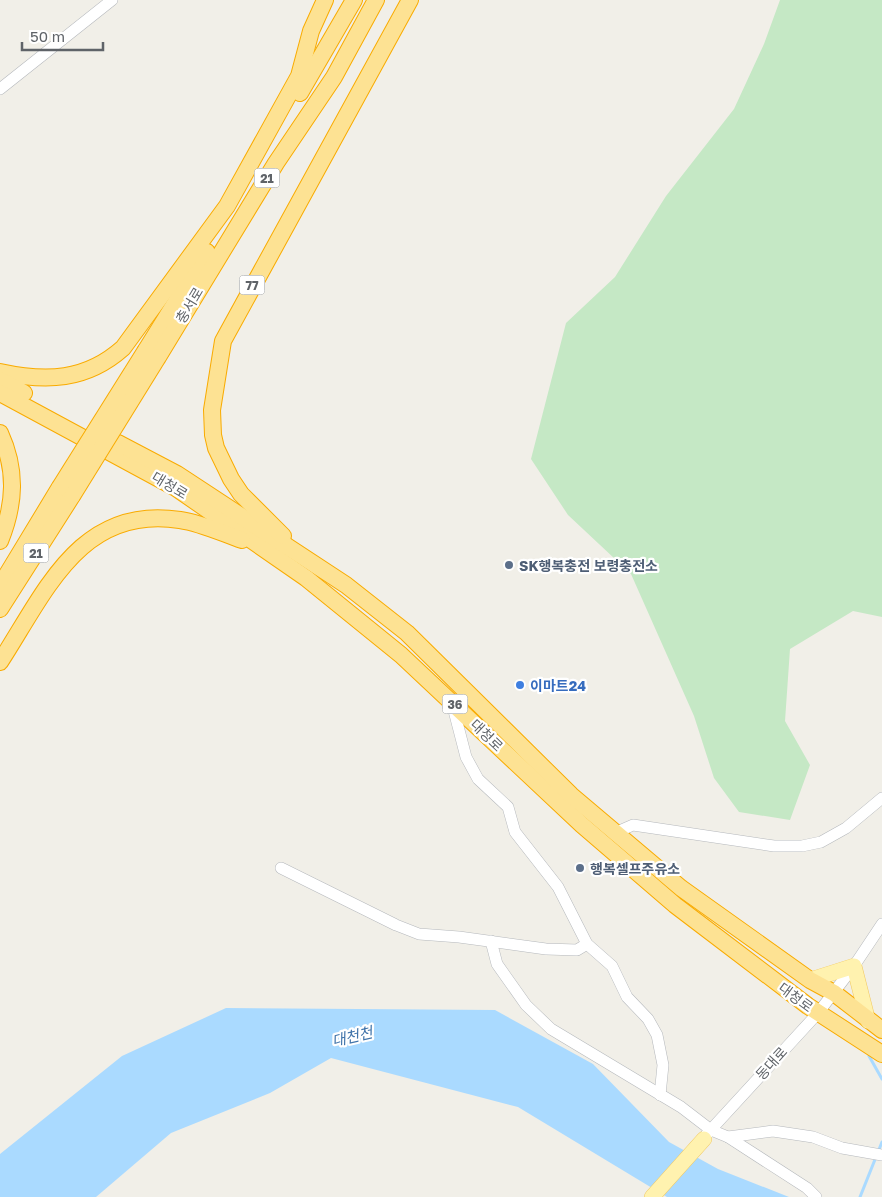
<svg xmlns="http://www.w3.org/2000/svg" width="882" height="1197" font-family="'Golos Text','Noto Sans KR',sans-serif">
  <rect width="100%" height="100%" fill="#f1efe8"/>
  <path fill="#c5e8c5" d="M780,0H882V617L853,611L790,649L785,721L810,765L790,820L739,812L714,778L694,716L631,574L568,515L531,459L566,323L615,277L666,196L734,109L764,44Z"/>
  <path fill="#aadaff" d="M226,1008L495,1010L593,1064L669,1142L718,1169L789,1197H667L518,1107L331,1058L270,1093L171,1133L96,1197H0V1154L122,1056Z"/>
  <g fill="none" stroke-linecap="round" stroke-linejoin="round">
    <g stroke="#aadaff" stroke-width="3">
      <path d="M869,1056L882,1079"/>
      <path d="M860,1197L882,1142"/>
    </g>
    <g stroke="#b5b8bc" stroke-width="12">
      <g id="minor">
        <path d="M0,89L112,0"/>
        <path d="M452,703L466,757L478,779L508,807L515,832L558,887L587,944L612,966L627,997L648,1019L657,1035L663,1065L660,1095"/>
        <path d="M617,832L633,825L774,846H802L821,842L846,828L882,798"/>
        <path d="M281,868L396,925L419,934L459,937L546,949L577,950L587,944"/>
        <path d="M491,941L497,964L526,1005L551,1029L681,1107L711,1130L728,1137L807,1188L816,1197"/>
        <path d="M706,1135L818,1013L854,966L882,924"/>
        <path d="M728,1137L773,1131L813,1137L842,1148L882,1155"/>
      </g>
    </g>
    <g stroke="#f2c960" stroke-width="16">
      <g id="major">
        <path d="M810,980L854,966L868,1021"/>
        <path d="M652,1197L704,1139"/>
      </g>
    </g>
    <g stroke="#f9ab00" stroke-width="18">
      <g id="highway">
        <path d="M300,93L354,0"/>
        <path d="M146,350L207,252"/>
        <path d="M158,357L276,163L334,77L376,0"/>
        <path d="M0,372C46,382 86,381 123,348L227,206L299,76L311,31L325,0"/>
        <path d="M0,380L24,393"/>
        <path d="M0,393L176,488L306,578L401,655L582,825L675,905L808,1006L882,1054"/>
        <path d="M0,433C17,470 15,504 0,541"/>
        <path d="M118,443L177,474L346,585L407,633L571,795L681,888L810,980L834,993L882,1030"/>
        <path d="M283,536L241,494L231,479L216,448L213,435L212,410L223,341L410,0"/>
        <path d="M0,586L60,487"/>
        <path d="M0,609L72,496"/>
        <path d="M0,662C45,593 80,504 180,520C201,523 222,533 242,540"/>
      </g>
    </g>
    <use href="#minor" stroke="#fff" stroke-width="11"/>
    <use href="#major" stroke="#fff2af" stroke-width="15"/>
    <use href="#highway" stroke="#fde293" stroke-width="16"/>
    <g stroke="#f9ab00" stroke-width="18" stroke-linecap="butt">
      <g id="highway-bridge">
        <path d="M60,487L146,350"/>
        <path d="M72,496L158,357"/>
      </g>
    </g>
    <use href="#highway-bridge" stroke="#fde293" stroke-width="16"/>
  </g>
  <g fill="#5c6f8a" stroke="#fff" stroke-width="2">
    <circle cx="509" cy="565" r="5"/>
    <circle cx="580" cy="868" r="5"/>
  </g>
  <circle fill="#3f7fe0" stroke="#fff" stroke-width="2" cx="520" cy="685" r="5"/>
  <g text-anchor="middle" dominant-baseline="central" stroke-width="4.5" stroke-linejoin="round" paint-order="stroke">
    <g fill="#fff" stroke="#8f9295" stroke-width="1">
      <rect x="254.5" y="168.5" width="25" height="19" rx="4"/>
      <rect x="239.5" y="275.5" width="25" height="19" rx="4"/>
      <rect x="23.5" y="543.5" width="25" height="19" rx="4"/>
      <rect x="442.5" y="694.5" width="25" height="19" rx="4"/>
    </g>
    <g font-size="12" font-weight="bold" fill="#5f6368">
      <text x="267" y="178">21</text>
      <text x="252" y="285">77</text>
      <text x="36" y="553">21</text>
      <text x="455" y="704">36</text>
    </g>
    <g font-size="14" fill="#5f6368" stroke="#fff">
      <text transform="translate(189 305) rotate(-59)">충서로</text>
      <text transform="translate(170 485) rotate(31)">대청로</text>
      <text transform="translate(487 735) rotate(44)">대청로</text>
      <text transform="translate(796 997) rotate(36)">대청로</text>
      <text transform="translate(771 1063) rotate(-48)">동대로</text>
    </g>
    <g font-size="14" font-weight="bold" fill="#4e5e75" stroke="#fff" text-anchor="start">
      <text x="519" y="565">SK행복충전 보령충전소</text>
      <text x="590" y="868">행복셀프주유소</text>
    </g>
    <g font-size="14" font-weight="bold" fill="#366cbe" stroke="#fff" text-anchor="start">
      <text x="530" y="685">이마트24</text>
    </g>
    <g font-size="15" font-style="italic" fill="#4174aa" stroke="#fff">
      <text transform="translate(352 1036) rotate(-13)">대천천</text>
    </g>
  </g>
  <path d="M22 42v8h81v-8" fill="none" stroke="#5f6368" stroke-width="2.5"/>
  <text x="30" y="42" font-size="15" fill="#5f6368" stroke="#ffffff" stroke-width="4" paint-order="stroke">50 m</text>
</svg>
